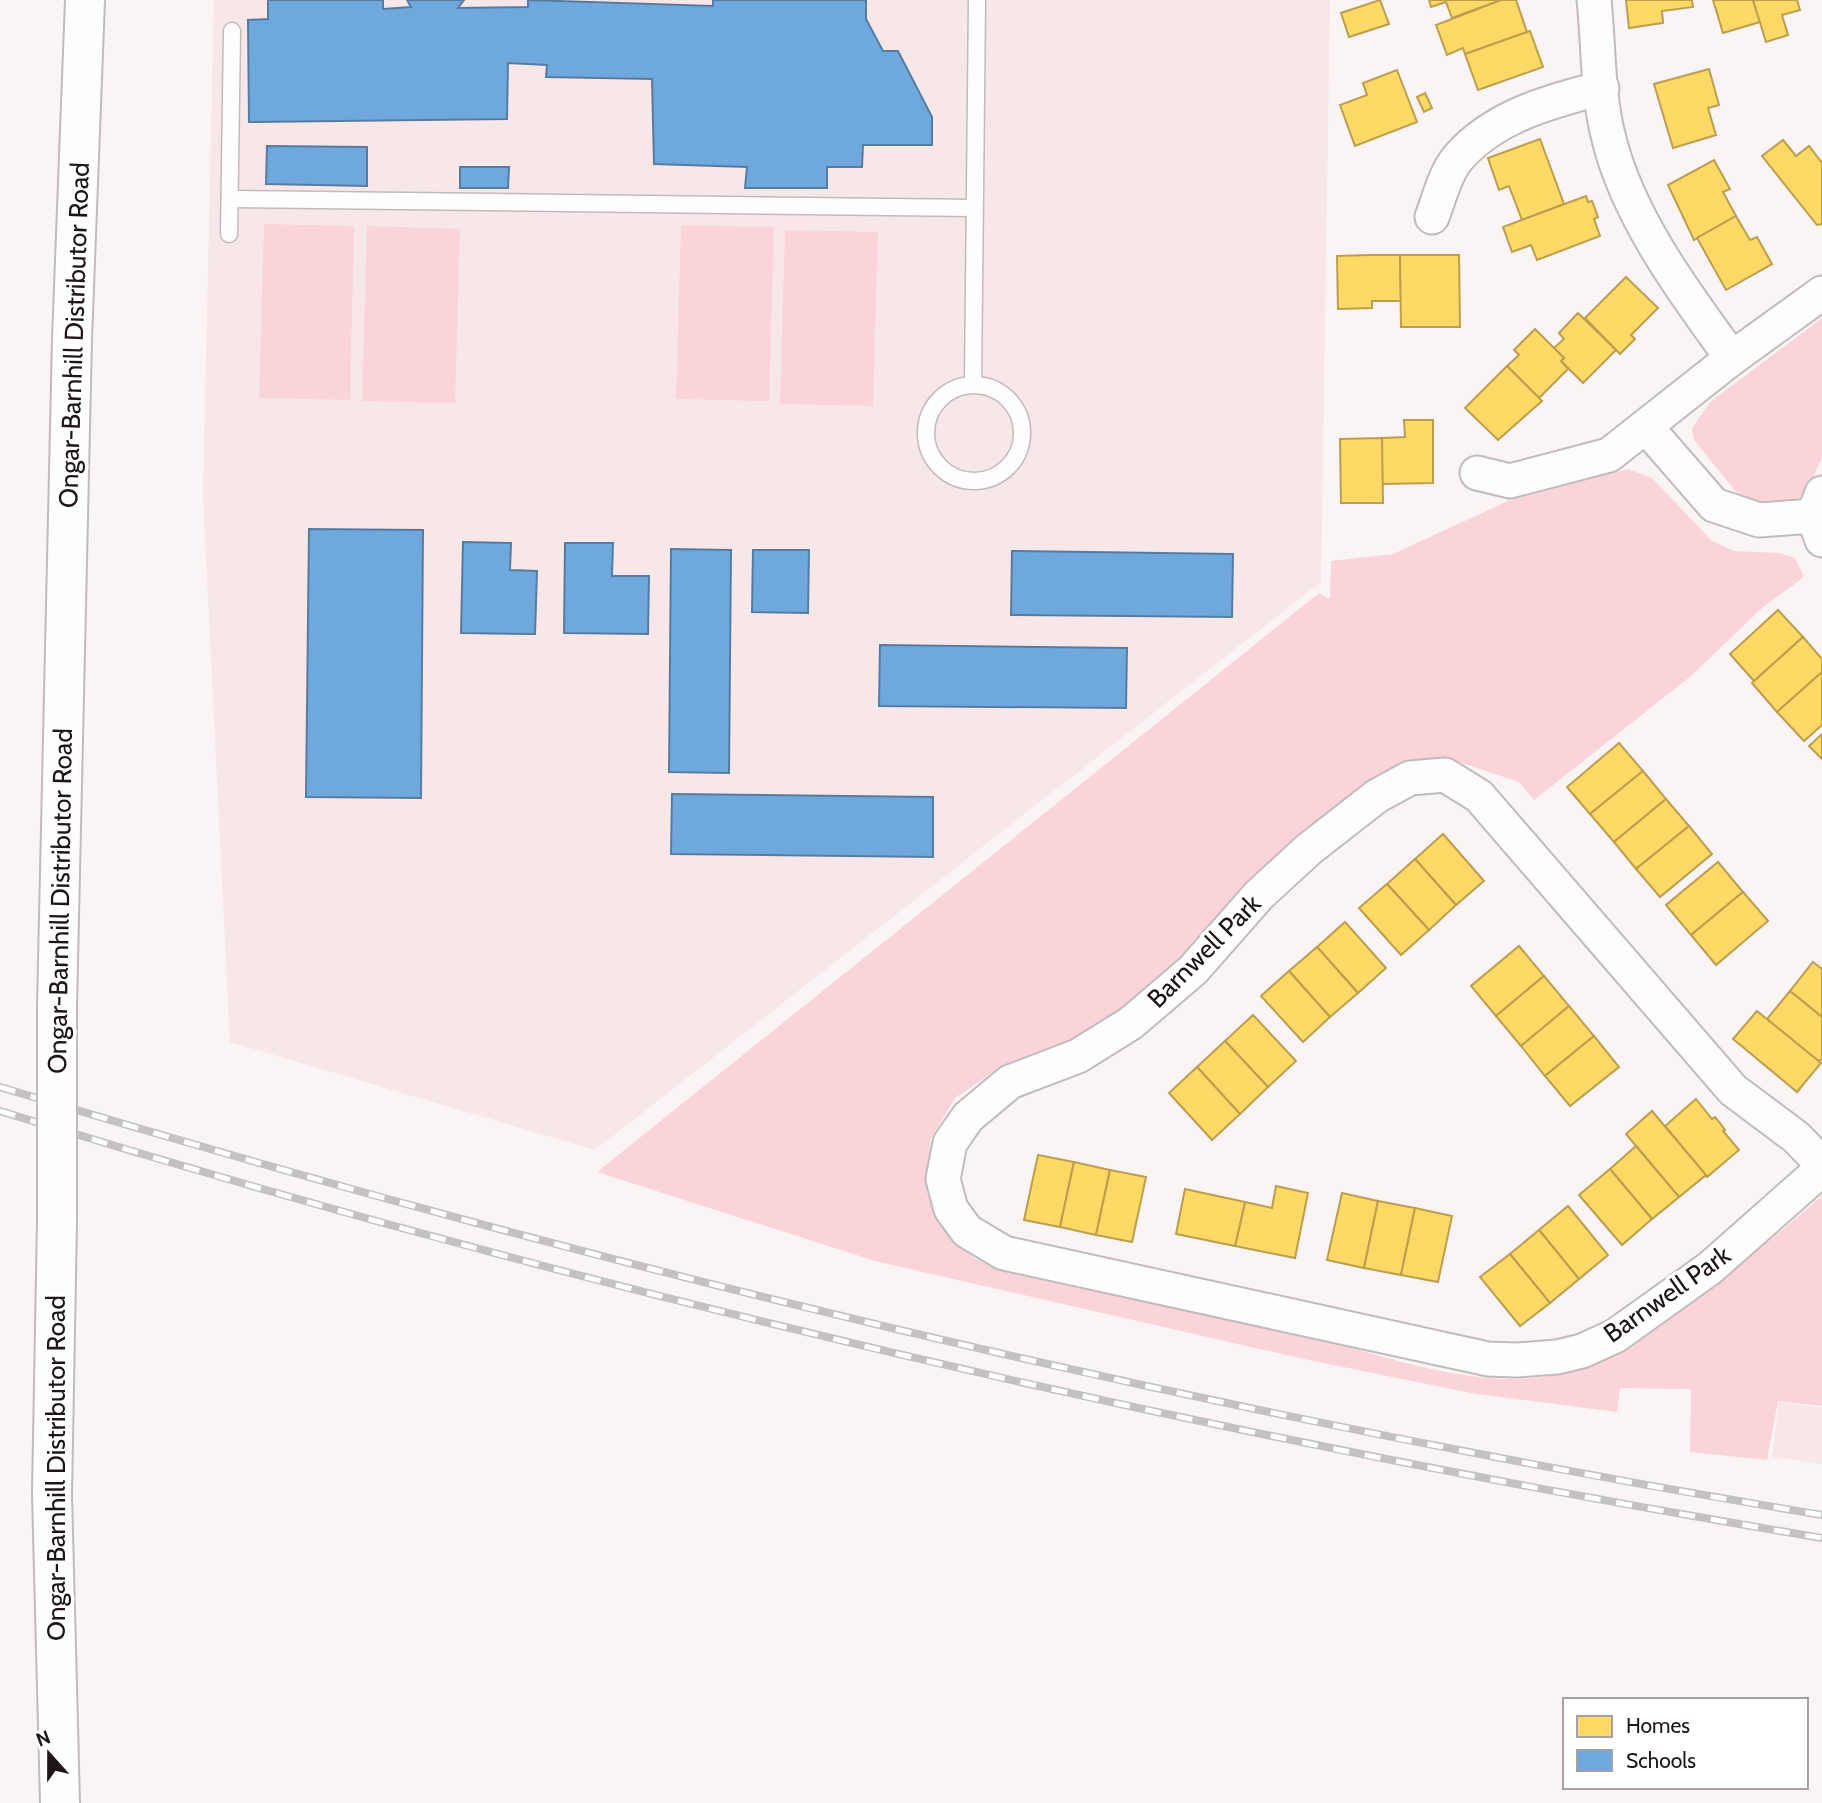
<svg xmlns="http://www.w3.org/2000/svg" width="1822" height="1803" font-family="Cabin,sans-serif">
  <rect width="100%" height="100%" fill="#faf4f5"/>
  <g fill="#f7e7e9">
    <path d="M214,0H1330L1321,582L595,1150L230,1042L203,496Z"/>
    <path d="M1779,1402L1822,1408V1464L1772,1457Z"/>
  </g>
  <g fill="#fbd4da">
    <path d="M264,224L354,226L350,400L259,398Z"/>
    <path d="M681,225L774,227L769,401L676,399Z"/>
    <path d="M367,226L460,229L455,403L362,401Z"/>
    <path d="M785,230L878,232L873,406L780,404Z"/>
    <path d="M1822,318V458L1806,493L1793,502L1752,503L1741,498L1694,440L1692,428L1710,402Z"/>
    <path d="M1628,469L1652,478L1712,541L1734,551L1780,553L1795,558L1804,577L1762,608L1691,676L1534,800L1519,782L1450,759L1407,761L1382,773L1315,824L1258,875L1175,965L1132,1001L1093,1030L1047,1052L1004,1065L955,1098L930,1140L929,1181L955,1240L974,1258L1001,1270C1097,1290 1192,1310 1287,1331C1389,1354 1497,1406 1602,1361C1627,1350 1650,1331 1672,1314C1724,1277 1774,1238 1822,1196V1406L1778,1401L1767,1460L1690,1452L1691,1389L1620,1388L1617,1412L1471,1393L1304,1359L875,1261L597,1172L1319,593L1330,599L1331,561L1393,554L1508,501Z"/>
  </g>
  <g fill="#ffd966" stroke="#bc9e4e" stroke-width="2">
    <path d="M1380,0L1389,24L1349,37L1341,13Z"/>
    <path d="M1429,0H1501L1452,18L1446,2L1431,7Z"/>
    <path d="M1501,0H1516L1527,32L1465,54L1463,48L1447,55L1436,25Z"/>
    <path d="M1626,0H1692L1693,7L1662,11L1663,23L1629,28Z"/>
    <path d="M1713,0H1753L1760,22L1723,33Z"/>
    <path d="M1753,0H1797L1800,10L1782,15L1788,35L1766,42Z"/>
    <path d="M1530,31L1543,67L1478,90L1465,54Z"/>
    <path d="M1709,69L1719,105L1708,108L1716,135L1673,148L1654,84Z"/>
    <path d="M1397,70L1417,122L1355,146L1340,105L1367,95L1363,83Z"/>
    <path d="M1425,93L1432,108L1424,112L1417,97Z"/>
    <path d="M1540,139L1564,204L1522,220L1509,186L1499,190L1488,158Z"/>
    <path d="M1783,140L1796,156L1809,146L1822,163V224L1817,225L1762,156Z"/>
    <path d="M1714,160L1730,189L1723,192L1736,216L1694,240L1668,185Z"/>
    <path d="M1586,196L1588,202L1592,201L1598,217L1594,219L1600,236L1537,260L1531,245L1512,252L1503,227Z"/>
    <path d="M1736,216L1750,240L1757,237L1772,264L1726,290L1697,238Z"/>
    <path d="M1369,255H1400L1401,301H1372V308L1338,309L1337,256Z"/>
    <path d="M1400,255H1459L1460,327H1401Z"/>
    <path d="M1626,277L1658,308L1631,335L1635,339L1620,354L1585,318Z"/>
    <path d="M1578,313L1616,350L1583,383L1561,361L1564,358L1554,348L1564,339L1559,333Z"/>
    <path d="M1535,329L1564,358L1561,361L1568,369L1539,398L1507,366L1519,355L1514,350Z"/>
    <path d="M1507,366L1542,401L1498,440L1465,408Z"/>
    <path d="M1404,420H1433V483L1382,484V438L1405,437Z"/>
    <path d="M1382,438L1383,503H1341L1340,439Z"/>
    <path d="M1778,610L1803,637L1754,681L1730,654Z"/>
    <path d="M1803,637L1822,659V672L1777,712L1752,683Z"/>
    <path d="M1822,672V725L1804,741L1777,712Z"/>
    <path d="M1822,734V759L1809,746Z"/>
    <path d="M1619,743L1643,771L1590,814L1567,787Z"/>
    <path d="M1643,771L1666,799L1614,842L1590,814Z"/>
    <path d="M1666,799L1689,826L1636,869L1614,842Z"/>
    <path d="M1689,826L1712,854L1660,897L1636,869Z"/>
    <path d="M1443,834L1484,881L1456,905L1415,859Z"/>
    <path d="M1415,859L1456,905L1429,930L1387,884Z"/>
    <path d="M1718,862L1743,892L1691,935L1666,905Z"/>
    <path d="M1387,884L1429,930L1401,955L1359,908Z"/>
    <path d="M1743,892L1768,921L1716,965L1691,935Z"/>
    <path d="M1345,922L1386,968L1358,993L1317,947Z"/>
    <path d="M1519,946L1544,976L1496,1016L1471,986Z"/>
    <path d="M1317,947L1358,993L1330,1017L1289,971Z"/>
    <path d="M1813,962L1822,969V1017L1790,991Z"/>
    <path d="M1289,971L1330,1017L1303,1042L1261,996Z"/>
    <path d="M1544,976L1569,1006L1521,1046L1496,1016Z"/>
    <path d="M1790,991L1822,1017V1058L1819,1062L1767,1019Z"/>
    <path d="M1569,1006L1594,1036L1545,1076L1521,1046Z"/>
    <path d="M1757,1011L1821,1063L1797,1092L1733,1039Z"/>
    <path d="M1253,1015L1296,1061L1268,1087L1225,1041Z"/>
    <path d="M1594,1036L1619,1067L1570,1106L1545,1076Z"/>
    <path d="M1225,1041L1268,1087L1240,1114L1197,1067Z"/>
    <path d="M1197,1067L1240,1114L1212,1140L1169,1093Z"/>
    <path d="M1696,1099L1712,1119L1715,1117L1720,1123L1725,1130L1723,1131L1739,1150L1707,1177L1665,1126Z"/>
    <path d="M1652,1111L1706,1175L1679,1197L1626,1134Z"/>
    <path d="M1636,1146L1679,1197L1652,1219L1610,1169Z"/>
    <path d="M1038,1155L1074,1162L1060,1227L1024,1220Z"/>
    <path d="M1074,1162L1110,1170L1096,1235L1060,1227Z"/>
    <path d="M1610,1169L1652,1219L1622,1245L1579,1195Z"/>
    <path d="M1110,1170L1146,1177L1132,1242L1096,1235Z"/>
    <path d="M1276,1186L1308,1193L1295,1258L1235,1246L1245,1202L1272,1208Z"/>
    <path d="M1185,1189L1245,1202L1235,1246L1176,1234Z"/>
    <path d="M1342,1193L1378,1201L1364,1268L1327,1260Z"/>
    <path d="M1378,1201L1415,1208L1401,1275L1364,1268Z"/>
    <path d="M1568,1206L1608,1255L1579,1279L1539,1230Z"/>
    <path d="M1415,1208L1452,1216L1438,1282L1401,1275Z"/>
    <path d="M1539,1230L1579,1279L1550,1303L1510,1254Z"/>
    <path d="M1510,1254L1550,1303L1520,1326L1480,1277Z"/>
  </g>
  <g fill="#6fa8dc" stroke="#577ca1" stroke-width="2">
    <path d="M268,0H383V9L411,7L407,0H464L458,8L528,7V0L713,6V0H866V19L883,51H898L932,117V145H863L862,167H827V188H745L747,167L654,164L652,79L546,77L547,65L508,63L507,119L249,122L248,20L268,19Z"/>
    <path d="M267,146L367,147V186L266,184Z"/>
    <path d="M460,167H509L508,188H460Z"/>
    <path d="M309,529L423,530L421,798L306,797Z"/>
    <path d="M463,542L511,543L510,570L537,571L535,634L461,633Z"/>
    <path d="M565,543H613L612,576H649L648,634L564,633Z"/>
    <path d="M671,549L731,550L729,773L669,772Z"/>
    <path d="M753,550H809L808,613L752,612Z"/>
    <path d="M1012,551L1233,554L1232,617L1011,615Z"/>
    <path d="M880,645L1127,648L1126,708L879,706Z"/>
    <path d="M672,794L933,797V857L671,854Z"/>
  </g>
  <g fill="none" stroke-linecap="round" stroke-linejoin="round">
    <g stroke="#c2babb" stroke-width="19">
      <g id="lane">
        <path d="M232,199L974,208"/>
        <path d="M229,234L232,31"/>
        <path d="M973,384L977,0"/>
        <circle cx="974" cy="433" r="48"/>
      </g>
    </g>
    <g stroke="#c2babb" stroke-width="37">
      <g id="street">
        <path d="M1594,0C1599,46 1597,94 1609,139C1628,217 1685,294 1732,358"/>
        <path d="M1432,217C1439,199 1445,173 1458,158C1494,116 1551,101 1602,88"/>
        <path d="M1647,428L1714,505L1759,520L1813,516"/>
        <path d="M1477,473L1510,481L1609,455L1732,358L1822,293"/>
        <path d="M1822,493L1813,516L1822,540"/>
        <path d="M1822,1164L1796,1137L1733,1090L1479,796L1445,775L1410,778L1377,796L1309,849L1259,895L1193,970L1131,1023L1078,1056L1010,1082L968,1117L950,1143L943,1179L951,1209L967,1231L1004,1253L1488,1359L1517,1360L1557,1357L1582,1351L1615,1336L1710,1268L1822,1169"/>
      </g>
    </g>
    <g stroke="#c2babb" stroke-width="42">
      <g id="secondary">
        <path d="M57,1006L72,339L85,0"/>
        <path d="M57,1221L52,1494L60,1803"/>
      </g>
    </g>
    <use href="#lane" stroke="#fefdfe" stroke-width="16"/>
    <use href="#street" stroke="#fefdfe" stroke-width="33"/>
    <use href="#secondary" stroke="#fefdfe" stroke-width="38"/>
    <g stroke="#c4c1c1" stroke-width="8">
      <g id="rail">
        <path d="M0,1087C598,1268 1206,1414 1822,1515"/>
        <path d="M0,1111C596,1295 1206,1436 1822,1538"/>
      </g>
    </g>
    <use href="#rail" stroke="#fff" stroke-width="5" stroke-dasharray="16" stroke-linecap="butt"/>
    <g stroke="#c2babb" stroke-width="42" stroke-linecap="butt">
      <path id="secondary-bridge" d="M57,1006V1221"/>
    </g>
    <use href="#secondary-bridge" stroke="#fefdfe" stroke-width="38"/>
  </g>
  <g text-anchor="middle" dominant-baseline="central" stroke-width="7" stroke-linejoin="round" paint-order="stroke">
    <g font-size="26" fill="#1f1516" stroke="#fff">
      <text transform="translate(74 335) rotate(-88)">Ongar-Barnhill Distributor Road</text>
      <text transform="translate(60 901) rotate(-89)">Ongar-Barnhill Distributor Road</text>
      <text transform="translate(1204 951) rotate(-45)">Barnwell Park</text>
      <text transform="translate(1667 1294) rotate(-35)">Barnwell Park</text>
      <text transform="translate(56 1468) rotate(-90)">Ongar-Barnhill Distributor Road</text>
    </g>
  </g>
  <rect x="1563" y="1698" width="245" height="91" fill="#ffffff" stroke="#a5a1a2" stroke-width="2"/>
  <rect x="1577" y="1716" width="35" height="21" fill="#ffd966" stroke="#a5a1a2" stroke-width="2"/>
  <text x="1626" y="1733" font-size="21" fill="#1f1516">Homes</text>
  <rect x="1577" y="1750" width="35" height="21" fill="#6fa8dc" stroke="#a5a1a2" stroke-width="2"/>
  <text x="1626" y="1768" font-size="21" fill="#1f1516">Schools</text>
  <g transform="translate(49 1754) rotate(339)" stroke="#ffffff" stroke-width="5" paint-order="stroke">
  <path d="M0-5L12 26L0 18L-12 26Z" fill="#1f1516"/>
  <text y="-10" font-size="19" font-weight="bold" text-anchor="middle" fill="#1f1516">N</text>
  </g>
</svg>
